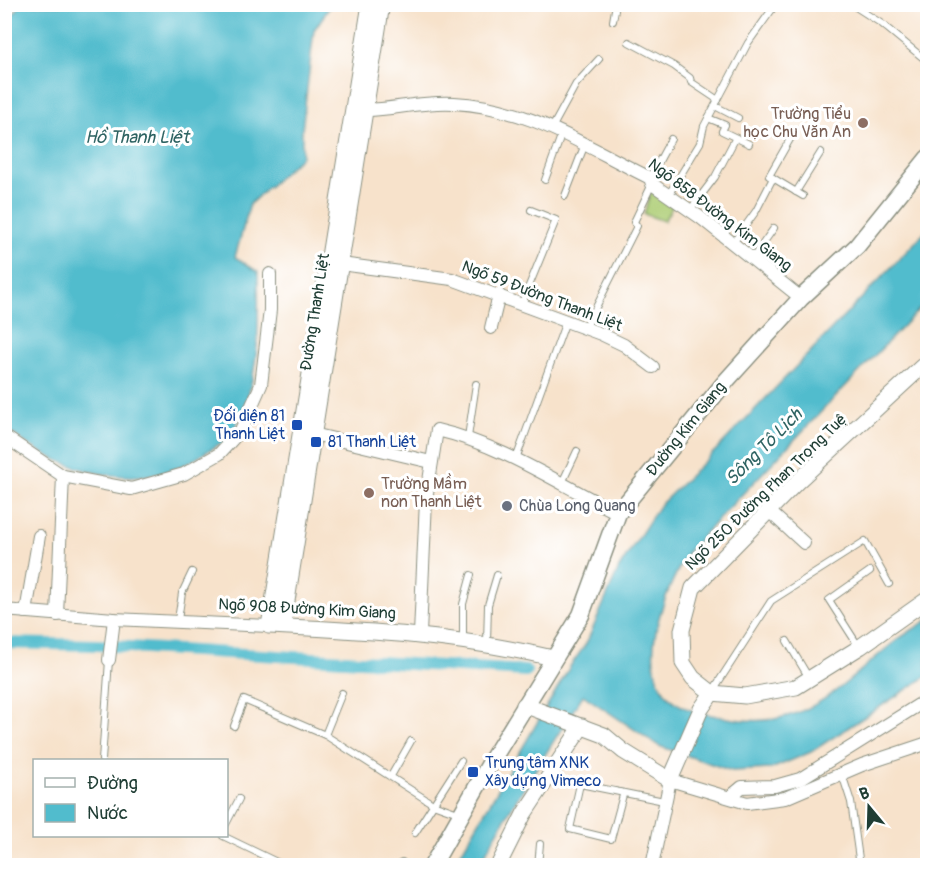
<svg xmlns="http://www.w3.org/2000/svg" width="932" height="870" font-family="Pangolin,sans-serif">
  <rect width="100%" height="100%" fill="#fff"/>
  <filter id="ink" filterUnits="userSpaceOnUse"><feTurbulence type="fractalNoise" baseFrequency=".0167" numOctaves="2"/><feDisplacementMap in="SourceGraphic" scale="12" xChannelSelector="R" yChannelSelector="G"/><feConvolveMatrix kernelMatrix="1 2 1 2 8 2 1 2 1" color-interpolation-filters="sRGB"/></filter>
  <filter id="wash" filterUnits="userSpaceOnUse"><feTurbulence type="fractalNoise" baseFrequency=".008" numOctaves="4" result="noise"/><feDisplacementMap in="SourceGraphic" scale="24" xChannelSelector="R" yChannelSelector="G"/><feGaussianBlur stdDeviation="1.35" result="paint"/><feColorMatrix in="noise" values="0 0 0 0 0 0 0 0 0 0 0 0 0 0 0 0 0 1.4 0 .05"/><feComposite in="paint" operator="in"/></filter>
  <g filter="url(#wash)">
    <rect width="100%" height="100%" fill="#f7e2cb"/>
    <path fill="#adcd74" stroke="#668554" stroke-width="1.5" d="M651,190L674,204L664,221L644,214Z"/>
    <g fill="#51bccd" stroke="#387c80" stroke-width="1.5">
      <path d="M21,5H331L314,30L302,130V156L250,204L235,257L258,272C259,327 261,383 232,432C227,442 212,448 203,454C140,498 59,471 5,428L4,25Z"/>
      <path d="M927,230V301L689,550C667,587 633,662 670,698C683,710 700,713 717,716C745,722 769,723 797,713C835,699 865,664 897,640C907,633 917,627 927,620V676L811,752L771,769L732,771L659,746L583,695L510,810L479,865L453,866L571,665L586,644L619,568L659,506L716,450Z"/>
    </g>
    <g fill="none" stroke-linecap="round" stroke-linejoin="round">
      <path stroke="#51bccd" stroke-width="12" d="M4,643L97,645L526,671"/>
    </g>
  </g>
  <g filter="url(#ink)">
    <g fill="none" stroke-linecap="round" stroke-linejoin="round">
      <g stroke="#8b9080" stroke-width="8">
        <g id="service">
          <path d="M851,4L882,24L928,62"/>
          <path d="M613,21L616,4"/>
          <path d="M629,42L674,66L690,78L691,82L718,100"/>
          <path d="M715,106L738,118"/>
          <path d="M708,118L725,125L722,131L749,144"/>
          <path d="M552,128L576,84L599,59"/>
          <path d="M650,178L671,139"/>
          <path d="M773,178L803,196"/>
          <path d="M545,180L562,133"/>
          <path d="M796,192L821,152"/>
          <path d="M669,194L700,143L704,126L748,43L776,4"/>
          <path d="M565,196L585,144"/>
          <path d="M690,210L715,177L734,141"/>
          <path d="M733,243L756,211L773,178L769,176L793,134"/>
          <path d="M752,259L774,228"/>
          <path d="M522,303L556,220L531,210"/>
          <path d="M586,327L637,226L634,222L652,184"/>
          <path d="M468,437L476,384"/>
          <path d="M516,459L566,321"/>
          <path d="M561,485L577,451"/>
          <path d="M178,620L182,593L192,572"/>
          <path d="M463,639V604L471,575"/>
          <path d="M787,641L809,678"/>
          <path d="M487,643L488,605L497,575"/>
          <path d="M859,647L829,600L870,571"/>
          <path d="M712,692L771,601L865,541L889,584"/>
          <path d="M234,726L244,700L325,735L433,804L461,814"/>
          <path d="M325,735L342,693"/>
          <path d="M102,760L109,660"/>
          <path d="M842,774L851,802L860,866"/>
          <path d="M391,776L411,741"/>
          <path d="M623,795L611,839L570,829L580,784L664,801"/>
          <path d="M226,824L239,799"/>
          <path d="M415,833L461,761"/>
          <path d="M223,836L285,866"/>
          <path d="M928,852V854"/>
          <path d="M401,866L402,862"/>
          <path d="M538,866L540,844"/>
        </g>
      </g>
      <g stroke="#8b9080" stroke-width="14">
        <g id="minor">
          <path d="M367,110C395,109 425,101 454,103C530,107 584,146 650,178L652,184L701,218L801,298"/>
          <path d="M341,264L452,279L601,334L624,345L653,367"/>
          <path d="M491,328L499,295"/>
          <path d="M313,434L431,462"/>
          <path d="M4,436L63,476L131,489L184,474L219,454L241,430L261,385L270,310V274"/>
          <path d="M769,511L804,543"/>
          <path d="M4,610L114,619L269,626"/>
          <path d="M26,612L39,536"/>
          <path d="M57,615L63,476"/>
          <path d="M420,634L426,500L437,430C502,445 559,484 618,513"/>
          <path d="M109,660L114,619"/>
          <path d="M730,797L742,787L775,786L800,779L928,699"/>
          <path d="M652,866L670,780L747,803L785,798L862,765L928,743"/>
        </g>
      </g>
      <g stroke="#8b9080" stroke-width="17">
        <g id="tertiary">
          <path d="M370,4L269,626C368,631 455,635 553,658"/>
          <path d="M283,626L382,4"/>
          <path d="M712,693L693,678L683,663L682,630L693,588L797,482L928,361"/>
          <path d="M712,693L745,696L796,687L860,647L928,599"/>
          <path d="M524,705L604,735L623,751L670,780L701,709L712,693"/>
          <path d="M498,866L524,814L582,726"/>
        </g>
      </g>
      <g stroke="#8b9080" stroke-width="19">
        <path id="secondary" d="M432,866L492,760L581,615L618,513L726,381L801,298L857,246L928,158"/>
      </g>
      <use href="#service" stroke="#fff" stroke-width="6"/>
      <use href="#minor" stroke="#fff" stroke-width="12"/>
      <use href="#tertiary" stroke="#fff" stroke-width="15"/>
      <use href="#secondary" stroke="#fff" stroke-width="16"/>
    </g>
  </g>
  <g fill="#8d6e63" stroke="#fff" stroke-width="2">
    <circle cx="863" cy="123" r="6"/>
    <circle cx="369" cy="493" r="6"/>
  </g>
  <g fill="#1a4fb4" stroke="#fff" stroke-width="2">
    <rect x="291" y="419" width="12" height="12" rx="3"/>
    <rect x="310" y="436" width="12" height="12" rx="3"/>
    <rect x="467" y="766" width="12" height="12" rx="3"/>
  </g>
  <circle fill="#6b7280" stroke="#fff" stroke-width="2" cx="507" cy="506" r="6"/>
  <g text-anchor="middle" dominant-baseline="central" stroke-width="6" stroke-linejoin="round" paint-order="stroke">
    <g font-size="16" fill="#785e54" stroke="#fff" text-anchor="end">
      <text x="851" y="114">Trường Tiểu<tspan x="851" dy="18">học Chu Văn An</tspan></text>
      <text x="381" y="484" text-anchor="start">Trường Mầm<tspan x="381" dy="18">non Thanh Liệt</tspan></text>
    </g>
    <g font-size="16" fill="#1f3d34" stroke="#fff">
      <text transform="translate(720 215) rotate(37)">Ngõ 858 Đường Kim Giang</text>
      <text transform="translate(542 296) rotate(21)">Ngõ 59 Đường Thanh Liệt</text>
      <text transform="translate(315 312) rotate(-81)">Đường Thanh Liệt</text>
      <text transform="translate(686 429) rotate(-51)">Đường Kim Giang</text>
      <text transform="translate(766 492) rotate(-44)">Ngõ 250 Đường Phan Trọng Tuệ</text>
      <text transform="translate(307 609) rotate(3)">Ngõ 908 Đường Kim Giang</text>
    </g>
    <g font-size="16" fill="#164399" stroke="#fff" text-anchor="start">
      <text x="285" y="416" text-anchor="end">Đối diện 81<tspan x="285" dy="18">Thanh Liệt</tspan></text>
      <text x="328" y="442">81 Thanh Liệt</text>
      <text x="485" y="763">Trung tâm XNK<tspan x="485" dy="18">Xây dựng Vimeco</tspan></text>
    </g>
    <g font-size="16" fill="#5b616d" stroke="#fff" text-anchor="start">
      <text x="519" y="506">Chùa Long Quang</text>
    </g>
    <g font-size="18" font-style="italic" fill="#2e6362" stroke="#fff">
      <text x="137" y="137">Hồ Thanh Liệt</text>
      <text transform="translate(764 447) rotate(-45)">Sông Tô Lịch</text>
    </g>
  </g>
  <rect width="932" height="870" fill="none" stroke="#fff" stroke-width="24"/>
  <rect x="33" y="759" width="195" height="78" fill="#ffffff" stroke="#a5b1ae" stroke-width="1.5"/>
  <rect x="45" y="778" width="30" height="9" fill="#ffffff" stroke="#a5b1ae" stroke-width="1.5"/>
  <text x="87" y="789" font-size="18" fill="#1f3d34">Đường</text>
  <rect x="45" y="804" width="30" height="18" fill="#51bccd" stroke="#a5b1ae" stroke-width="1.5"/>
  <text x="87" y="819" font-size="18" fill="#1f3d34">Nước</text>
  <g transform="translate(869 807) rotate(341)" stroke="#ffffff" stroke-width="4.5" paint-order="stroke">
  <path d="M0-4.5L10 22L0 15L-10 22Z" fill="#1f3d34"/>
  <text y="-9" font-size="16" font-weight="bold" text-anchor="middle" fill="#1f3d34">B</text>
  </g>
</svg>
